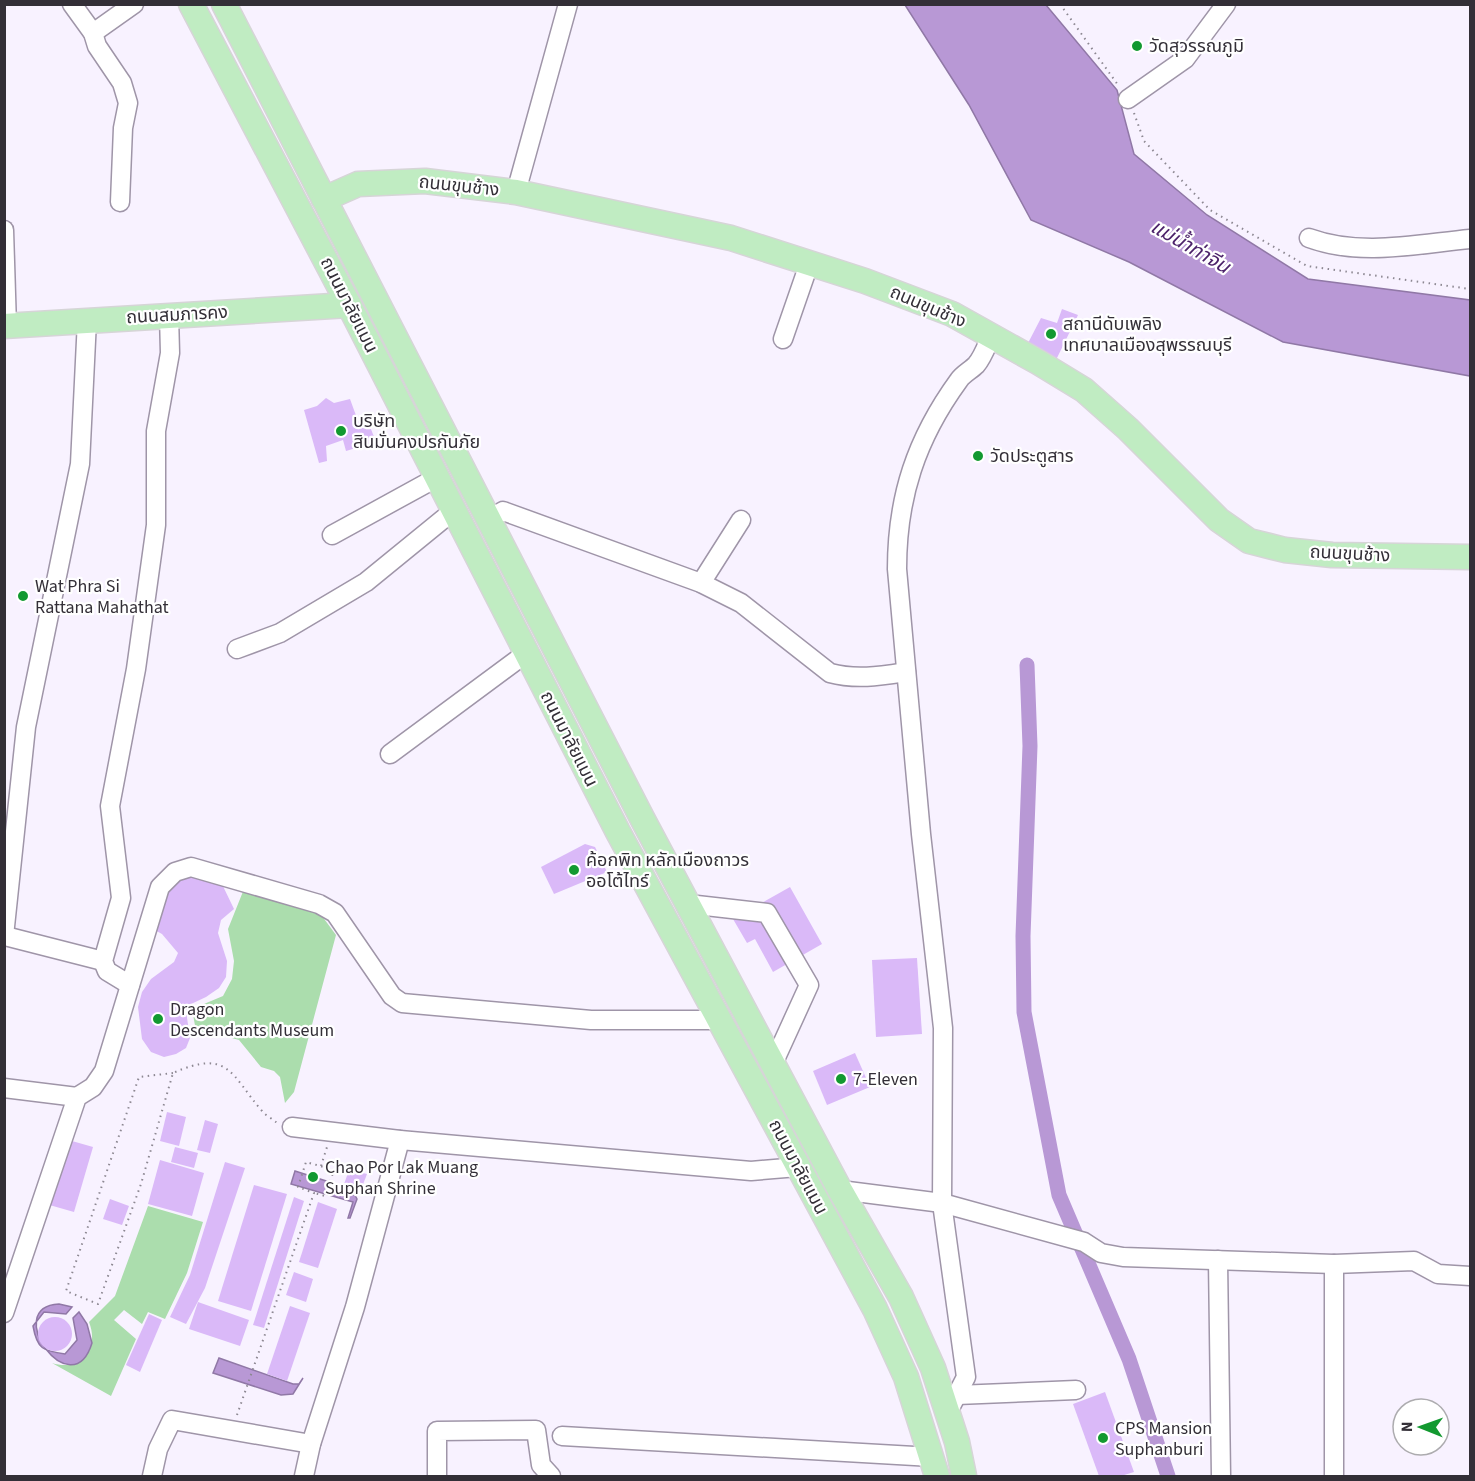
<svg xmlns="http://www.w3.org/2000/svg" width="1475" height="1481" font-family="'Source Sans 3','Noto Sans Thai',sans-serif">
  <rect width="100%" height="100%" fill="#f8f2ff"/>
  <g fill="#abddad">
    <path d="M244,889L319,912L336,935L294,1092L285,1103L280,1077L274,1071L261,1067L239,1040L210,1032L196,1031L192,1009L223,996L232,979L234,961L228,929Z"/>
    <path d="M148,1206L203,1222L187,1273L165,1319L148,1312L142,1324L124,1310L114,1320L136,1339L111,1396L52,1363C80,1372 100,1350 89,1322L115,1296Z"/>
  </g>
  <g fill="#b898d5" stroke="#9078a6" stroke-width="1.5">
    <path d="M905,5H1046L1117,90L1134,154L1207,215L1308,279L1470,300V376L1283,342L1129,262L1031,220L969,105Z"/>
    <path d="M295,1171L342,1186L340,1191L355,1195L357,1199L350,1218H348L353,1202L291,1184Z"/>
    <path d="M59,1304L72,1307L66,1314L44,1312L33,1326C37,1349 43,1351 65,1354L77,1340L73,1318L79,1312L87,1324L92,1343C72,1408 0,1307 59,1304Z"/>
    <path d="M219,1358L293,1384H299L303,1378L293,1394L281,1395L213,1373Z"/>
  </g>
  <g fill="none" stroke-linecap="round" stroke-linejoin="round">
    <path stroke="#b898d5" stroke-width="15" d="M1027,665L1030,746L1023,936L1024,1012L1059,1195L1129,1359L1168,1476"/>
  </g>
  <g fill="#dab9f8">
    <path d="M1062,309L1078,315L1055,362L1027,345L1041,318L1057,323Z"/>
    <path d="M326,398L334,403L350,399L358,421L367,419L376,442L346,451L343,440L326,446L327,461L319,463L304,410L317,406Z"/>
    <path d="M585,844L595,847L607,872L554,894L541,867Z"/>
    <path d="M191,874L220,880L234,909L221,920L218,933L227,961L226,977L219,988L206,997L189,1005L186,1011L190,1038L186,1048L176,1054L164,1057L151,1052L142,1039L138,1007L142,992L151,979L174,962L178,953L162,934L151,928L163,889Z"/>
    <path d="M790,887L822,944L773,972L755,939L747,943L733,919Z"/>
    <path d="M917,958L922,1034L876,1037L872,960Z"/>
    <path d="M855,1053L870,1087L827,1105L813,1071Z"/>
    <path d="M167,1112L186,1117L179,1146L160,1141Z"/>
    <path d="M205,1120L218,1124L210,1153L197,1150Z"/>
    <path d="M65,1139L93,1147L74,1212L46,1204Z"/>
    <path d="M175,1147L198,1153L194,1168L171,1162Z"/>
    <path d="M160,1160L204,1173L192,1216L148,1204Z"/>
    <path d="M225,1162L245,1168L205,1288L186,1324L170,1317L190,1275Z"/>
    <path d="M349,1170L367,1174L359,1195L342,1190Z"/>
    <path d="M254,1185L287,1194L251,1311L218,1301Z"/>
    <path d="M294,1197L304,1201L264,1328L253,1325Z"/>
    <path d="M110,1199L129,1206L122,1225L103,1219Z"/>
    <path d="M318,1202L337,1209L318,1268L299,1262Z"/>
    <path d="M294,1272L313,1279L306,1302L286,1295Z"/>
    <path d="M198,1302L249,1320L240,1346L189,1329Z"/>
    <path d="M290,1306L310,1313L287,1381L267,1374Z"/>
    <path d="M149,1314L162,1320L140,1372L126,1365Z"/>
    <circle cx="55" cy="1334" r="17"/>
    <path d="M1105,1392L1134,1472L1121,1476H1099L1073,1404Z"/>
  </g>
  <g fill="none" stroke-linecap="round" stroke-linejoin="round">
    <g stroke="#9f95a8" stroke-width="21">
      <g id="minor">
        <path d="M72,4L93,33L97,46L122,83L128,103L123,128L120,202"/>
        <path d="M93,33L134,4"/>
        <path d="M1128,99L1185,59L1226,4"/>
        <path d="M516,192L568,4"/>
        <path d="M4,230L7,326"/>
        <path d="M1309,238C1361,257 1417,244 1470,239"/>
        <path d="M783,339L809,264"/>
        <path d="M489,519L503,511L701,583L741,603L830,673C856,680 880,676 906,672"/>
        <path d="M332,535L436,478"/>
        <path d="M701,583L741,520"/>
        <path d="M237,649L280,633L366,582L453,511"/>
        <path d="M390,754L525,654"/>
        <path d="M688,904L767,913L809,985L773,1064"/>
        <path d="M4,936L26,727L80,464L87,320"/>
        <path d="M5,936L103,961"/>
        <path d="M130,985L107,971L103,961L121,898L110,806L136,669L156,525V431L170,353L169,315"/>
        <path d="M4,1088L77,1097"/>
        <path d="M292,1127L400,1140L751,1171L798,1167"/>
        <path d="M840,1190L942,1203L1084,1242L1101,1253L1123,1257L1334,1264L1414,1261L1438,1274L1470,1276"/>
        <path d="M1218,1260L1221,1476"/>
        <path d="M4,1313L77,1097L93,1087L104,1071L160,887L175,872L191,867L319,904L335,913L392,996L402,1003L591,1020H719"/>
        <path d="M957,1395L1076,1390"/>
        <path d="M948,1412L966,1377L942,1203L943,1028L921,834L897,569C897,497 916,439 959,380C963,374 971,370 976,365C983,357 987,345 991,336"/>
        <path d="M562,1436L932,1457"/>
        <path d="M152,1476L158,1449L172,1420L311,1444"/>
        <path d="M304,1476L311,1444L355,1307L400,1140"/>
        <path d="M437,1476V1431L536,1430L541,1465L551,1476"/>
        <path d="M1334,1476V1264"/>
      </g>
    </g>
    <g stroke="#d6d5d7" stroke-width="27">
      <g id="major">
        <path d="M191,4L349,305L618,832L875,1309L906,1377L937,1476"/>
        <path d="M224,4L642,818L840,1190L901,1297L933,1368L957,1442L964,1476"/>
        <path d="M324,199L358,184L425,181L516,192L731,238L865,281L952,314L1038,362L1084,390L1128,429L1219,520L1249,541L1285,550L1332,555L1470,557"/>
        <path d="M4,326L349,305"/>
      </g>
    </g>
    <g stroke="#8d8892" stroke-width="2" stroke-dasharray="1.5 4.5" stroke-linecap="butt">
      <path d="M1060,4L1118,85"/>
      <path d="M1134,113L1144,141L1210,210L1307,266L1470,289"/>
      <path d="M173,1073L139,1077L66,1291L98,1304L141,1184L173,1073C229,1048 231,1075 262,1111C266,1116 273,1119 277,1123"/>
      <path d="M321,1166L327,1147"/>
      <path d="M237,1415L314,1193L298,1187L306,1162L334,1170L325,1196L314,1193"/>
    </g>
    <use href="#minor" stroke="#fff" stroke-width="18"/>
    <use href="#major" stroke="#c0ecc2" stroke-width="24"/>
  </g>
  <g fill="#129930" stroke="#fff" stroke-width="2">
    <circle cx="1137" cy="46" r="6"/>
    <circle cx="1051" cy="334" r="6"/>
    <circle cx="341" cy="431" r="6"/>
    <circle cx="978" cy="456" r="6"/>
    <circle cx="23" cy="596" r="6"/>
    <circle cx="574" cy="870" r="6"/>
    <circle cx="158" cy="1019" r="6"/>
    <circle cx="841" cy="1079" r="6"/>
    <circle cx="313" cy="1177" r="6"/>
    <circle cx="1103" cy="1438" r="6"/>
  </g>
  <g text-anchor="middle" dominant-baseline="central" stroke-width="4.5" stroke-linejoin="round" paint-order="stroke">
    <g font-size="18" fill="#332f37" stroke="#fff" text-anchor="start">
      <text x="1149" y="46">วัดสุวรรณภูมิ</text>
      <text x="1063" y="324">สถานีดับเพลิง<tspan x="1063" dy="21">เทศบาลเมืองสุพรรณบุรี</tspan></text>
      <text x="353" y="421">บริษัท<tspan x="353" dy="21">สินมั่นคงปรกันภัย</tspan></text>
      <text x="990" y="456">วัดประตูสาร</text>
      <text x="35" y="586">Wat Phra Si<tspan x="35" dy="21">Rattana Mahathat</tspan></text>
      <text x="586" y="860">ค้อกพิท หลักเมืองถาวร<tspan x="586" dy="21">ออโต้ไทร์</tspan></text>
      <text x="170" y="1009">Dragon<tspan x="170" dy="21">Descendants Museum</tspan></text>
      <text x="853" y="1079">7-Eleven</text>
      <text x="325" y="1167">Chao Por Lak Muang<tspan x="325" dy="21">Suphan Shrine</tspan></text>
      <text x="1115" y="1428">CPS Mansion<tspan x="1115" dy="21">Suphanburi</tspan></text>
    </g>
    <g font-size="18" fill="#332f37" stroke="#fff">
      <text transform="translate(459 186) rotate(6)">ถนนขุนช้าง</text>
      <text transform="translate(349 305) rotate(63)">ถนนมาลัยแมน</text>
      <text transform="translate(928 307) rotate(23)">ถนนขุนช้าง</text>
      <text transform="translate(177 315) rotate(-3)">ถนนสมภารคง</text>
      <text transform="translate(1350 554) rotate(3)">ถนนขุนช้าง</text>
      <text transform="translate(569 739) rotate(63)">ถนนมาลัยแมน</text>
      <text transform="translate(798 1167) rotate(62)">ถนนมาลัยแมน</text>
    </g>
    <g font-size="20" font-style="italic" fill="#4c226a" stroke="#fff">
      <text transform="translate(1190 247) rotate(30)">แม่น้ำท่าจีน</text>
    </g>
  </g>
  <rect width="1475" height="1481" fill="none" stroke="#332f37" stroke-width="12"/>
  <g transform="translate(1421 1427) rotate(271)"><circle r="28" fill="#ffffff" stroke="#adacaf" stroke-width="1.5"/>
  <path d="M0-4.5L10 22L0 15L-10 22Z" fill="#129930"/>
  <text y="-9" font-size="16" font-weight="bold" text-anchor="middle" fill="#332f37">N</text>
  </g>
</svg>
